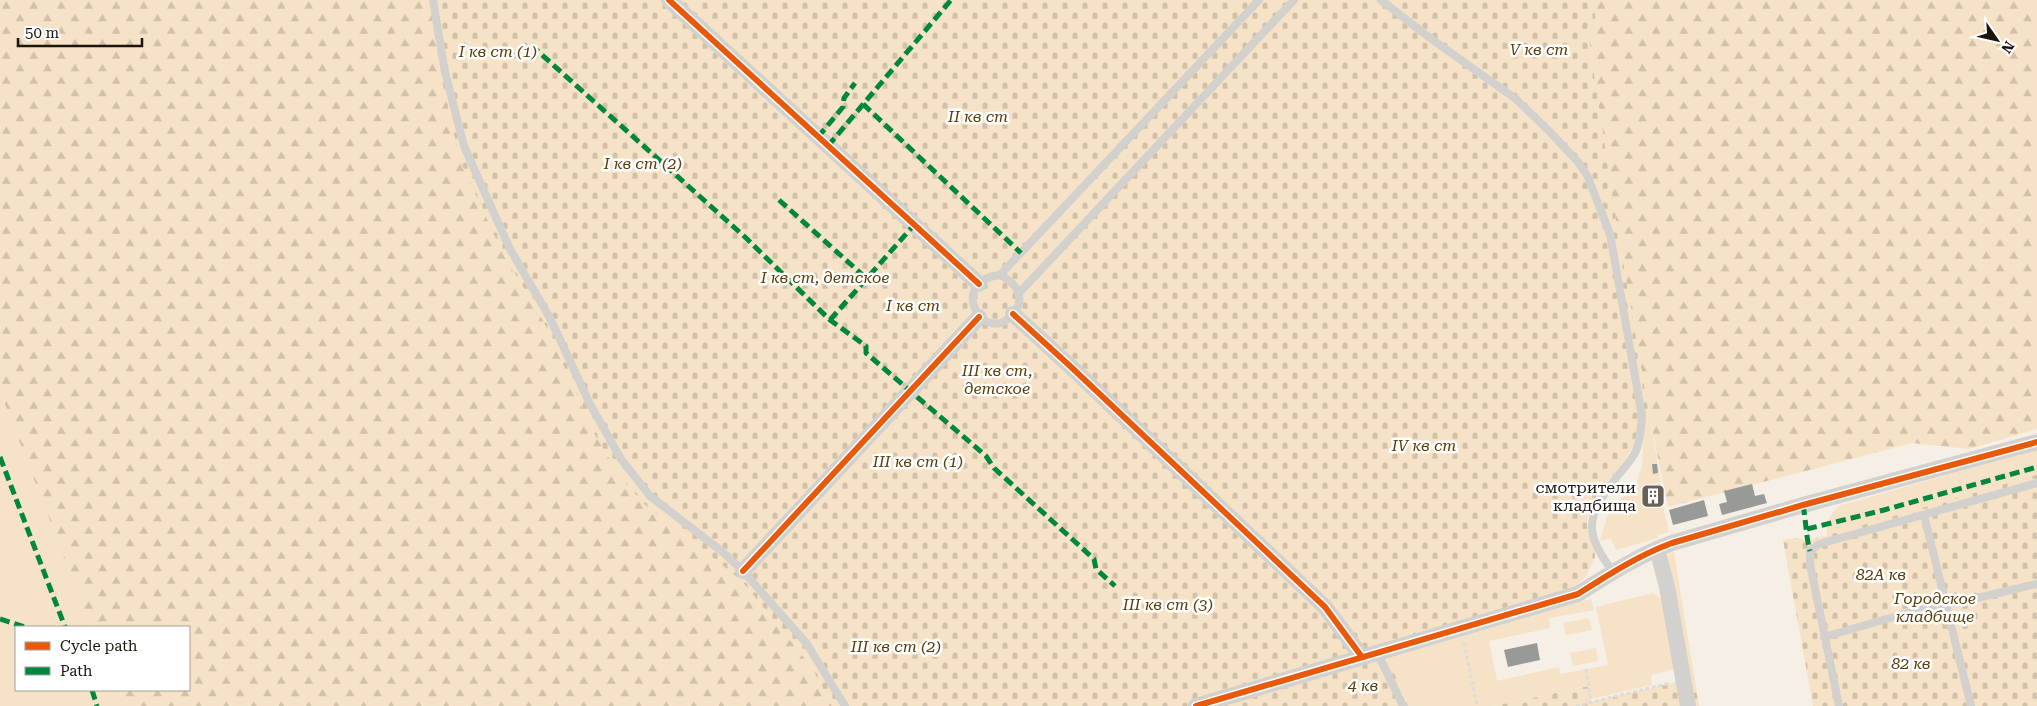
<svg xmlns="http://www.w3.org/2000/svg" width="2037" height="706" font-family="'Roboto Serif',serif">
  <defs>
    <pattern id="forest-firs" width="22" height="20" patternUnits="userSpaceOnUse" patternTransform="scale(1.25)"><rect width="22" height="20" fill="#f6e2c6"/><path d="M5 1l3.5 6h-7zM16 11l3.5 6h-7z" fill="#d2c1a9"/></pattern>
    <pattern id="cemetery-stones" width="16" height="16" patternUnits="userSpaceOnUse" patternTransform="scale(1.25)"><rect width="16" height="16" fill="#f6e2c6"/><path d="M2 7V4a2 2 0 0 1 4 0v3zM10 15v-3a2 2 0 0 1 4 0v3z" fill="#d2c1a9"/></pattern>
  </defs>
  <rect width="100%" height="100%" fill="#f6efe5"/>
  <g fill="#f6e2c6">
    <path d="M0,391L91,627H16V690H115L121,706H0Z"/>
    <path d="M1649,414L1661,482L1640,488L1645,508L1663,505L1669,532L1657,535L1658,538L1616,550L1611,539L1600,540L1611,505L1634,489L1642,466L1645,415Z"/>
    <path d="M2037,449V483L1807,541L1827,535C1826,522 1829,515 1839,506Z"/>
    <path d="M1674,552L1699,706H1693L1667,560L1669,553Z"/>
    <path d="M1653,593L1663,600L1675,669L1651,675L1652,685L1591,699L1588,686L1494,706H1409L1387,658L1591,599L1594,610L1549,618L1550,628L1489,641L1497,681L1559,667L1560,674L1608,665L1596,607Z"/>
    <path d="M1589,618L1592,630L1566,635L1563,623Z"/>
    <path d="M1596,648L1598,661L1573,666L1570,653Z"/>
  </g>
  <g fill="url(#forest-firs)">
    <path d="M0,0H430L439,68L502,252L543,320L595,435L623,480L644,504L741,580L811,666L832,706H121L115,690H189V627H91L0,391Z"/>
    <path d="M1592,0H2037V429L1969,449L1912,443L1668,507L1649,414L1616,220L1587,28L1597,26Z"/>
  </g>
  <g fill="url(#cemetery-stones)">
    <path d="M430,0H1592L1597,26L1587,28L1616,220L1649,414L1639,416C1639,427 1637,441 1631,450C1617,475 1590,493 1587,523C1586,534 1596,546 1595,557L1586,576L1576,587L1387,658L1409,706H832L811,666L741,580L644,504L623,480L595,435L543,320L502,252L460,160L439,68Z"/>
    <path d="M2037,475V706H1813L1783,540L1799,538L1807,541Z"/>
    <path d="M1694,678L1699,706H1494L1589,686L1591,702Z"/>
  </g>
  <g fill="#989a97">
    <path d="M1652,464H1657L1658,473L1653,474Z"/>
    <path d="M1660,484L1664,503L1646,507L1642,488Z"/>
    <path d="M1752,484L1755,496L1764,494L1767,503L1722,515L1719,504L1727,502L1724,491Z"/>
    <path d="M1704,500L1708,516L1673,525L1669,510Z"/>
    <path d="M1537,643L1540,660L1508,667L1504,650Z"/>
  </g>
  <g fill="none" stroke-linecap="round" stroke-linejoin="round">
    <g stroke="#dfdcd9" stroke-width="3" stroke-dasharray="4 2.5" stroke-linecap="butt">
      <path d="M1464,643L1477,706"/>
      <path d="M1586,669L1591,702"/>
      <path d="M1576,706L1670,683"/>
    </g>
    <g stroke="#d2d1ce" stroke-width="8">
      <path d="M433,0L445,72L464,146L510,249L550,318L590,404L621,459L650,496L724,553L743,571L807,644L845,706"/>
      <path d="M1381,0L1430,38L1516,99L1550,132L1578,162L1587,175L1610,234L1642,416C1641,429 1640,442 1635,453C1630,462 1622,470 1616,478C1586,517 1583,531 1613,572"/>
      <path d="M1000,275L1259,0"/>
      <path d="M1000,275C1016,283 1027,297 1013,314C984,348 946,281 1000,275Z"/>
      <path d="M1020,292L1294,0"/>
      <path d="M1924,515L1971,706"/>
      <path d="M1824,637L1932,606L1960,602L2037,584"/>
      <path d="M1378,654L1403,706"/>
      <path d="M1839,706L1810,564V551L1819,544L2037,483"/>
    </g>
    <g stroke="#d2d1ce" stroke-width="16">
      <path d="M669,0L979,284"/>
      <path d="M1013,314L1070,366L1325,607L1362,657"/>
      <path d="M1657,549L1667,587L1688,706"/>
      <path d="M743,571L979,317"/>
      <path d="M1196,706L1578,594C1608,575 1639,555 1672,543L1803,505L2037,442"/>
    </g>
    <g stroke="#00873e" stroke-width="5" stroke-dasharray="10 5" stroke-linecap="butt">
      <path d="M531,45L745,237L830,320L866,346V353L986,456L994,468L1094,559L1096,569L1115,586"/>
      <path d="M863,104L1021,253"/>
      <path d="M818,137L843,107L844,98L855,83"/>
      <path d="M828,146L951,0"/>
      <path d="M779,200L866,278"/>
      <path d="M830,320L914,225"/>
      <path d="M0,457L65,627"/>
      <path d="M1803,505C1806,521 1806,537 1810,551"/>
      <path d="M1807,529L1884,510L2037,467"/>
      <path d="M0,619L25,627"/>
      <path d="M92,690L97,706"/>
    </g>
    <g stroke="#fff" stroke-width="9">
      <g id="cycleway">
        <path d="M669,0L979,284"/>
        <path d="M1013,314L1070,366L1325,607L1362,657"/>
        <path d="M743,571L979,317"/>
        <path d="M1196,706L1578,594C1608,575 1639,555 1672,543L1803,505L2037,442"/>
      </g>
    </g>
    <use href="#cycleway" stroke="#e8590c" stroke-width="6"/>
  </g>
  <defs>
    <g id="building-square" transform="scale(1.25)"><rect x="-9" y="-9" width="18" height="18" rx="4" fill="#686159" stroke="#fff"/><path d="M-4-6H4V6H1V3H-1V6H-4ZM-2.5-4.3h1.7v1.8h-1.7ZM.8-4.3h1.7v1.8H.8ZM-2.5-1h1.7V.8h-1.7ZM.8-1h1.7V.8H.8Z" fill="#fff"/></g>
  </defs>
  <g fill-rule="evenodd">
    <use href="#building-square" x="1653" y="496"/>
  </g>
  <g text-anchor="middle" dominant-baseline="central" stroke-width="5" stroke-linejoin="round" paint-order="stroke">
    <g font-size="16" font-style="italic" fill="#5a3d09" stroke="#fff">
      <text x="1539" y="49">V кв ст</text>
      <text x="498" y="51">I кв ст (1)</text>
      <text x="978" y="116">II кв ст</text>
      <text x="643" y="163">I кв ст (2)</text>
      <text x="825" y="277">I кв ст, детское</text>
      <text x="913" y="305">I кв ст</text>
      <text x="997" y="370">III кв ст,<tspan x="997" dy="18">детское</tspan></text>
      <text x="1424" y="445">IV кв ст</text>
      <text x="918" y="461">III кв ст (1)</text>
      <text x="1881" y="574">82А кв</text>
      <text x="1935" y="598">Городское<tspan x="1935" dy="18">кладбище</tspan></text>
      <text x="1168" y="604">III кв ст (3)</text>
      <text x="896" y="646">III кв ст (2)</text>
      <text x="1911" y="663">82 кв</text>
      <text x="1363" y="685">4 кв</text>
    </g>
    <g font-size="16" fill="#1b150d" stroke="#fff" text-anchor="end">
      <text x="1636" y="487">смотрители<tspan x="1636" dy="18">кладбища</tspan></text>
    </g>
  </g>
  <rect x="15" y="626" width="175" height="65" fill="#ffffff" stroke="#a4a19e"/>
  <rect x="25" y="642" width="25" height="8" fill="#e8590c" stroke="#a4a19e"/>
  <text x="60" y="651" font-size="15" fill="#1b150d">Cycle path</text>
  <rect x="25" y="667" width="25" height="8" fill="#00873e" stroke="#a4a19e"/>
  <text x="60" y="676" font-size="15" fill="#1b150d">Path</text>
  <g transform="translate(1997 40) rotate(124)" stroke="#ffffff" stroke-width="4" paint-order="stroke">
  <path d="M0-4L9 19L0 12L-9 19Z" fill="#1b150d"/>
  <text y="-8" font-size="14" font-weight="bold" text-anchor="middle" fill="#1b150d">N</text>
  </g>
  <path d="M18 38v8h124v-8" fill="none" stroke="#1b150d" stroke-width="2.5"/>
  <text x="25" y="38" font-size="15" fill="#1b150d" stroke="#ffffff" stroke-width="4" paint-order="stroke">50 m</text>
</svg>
